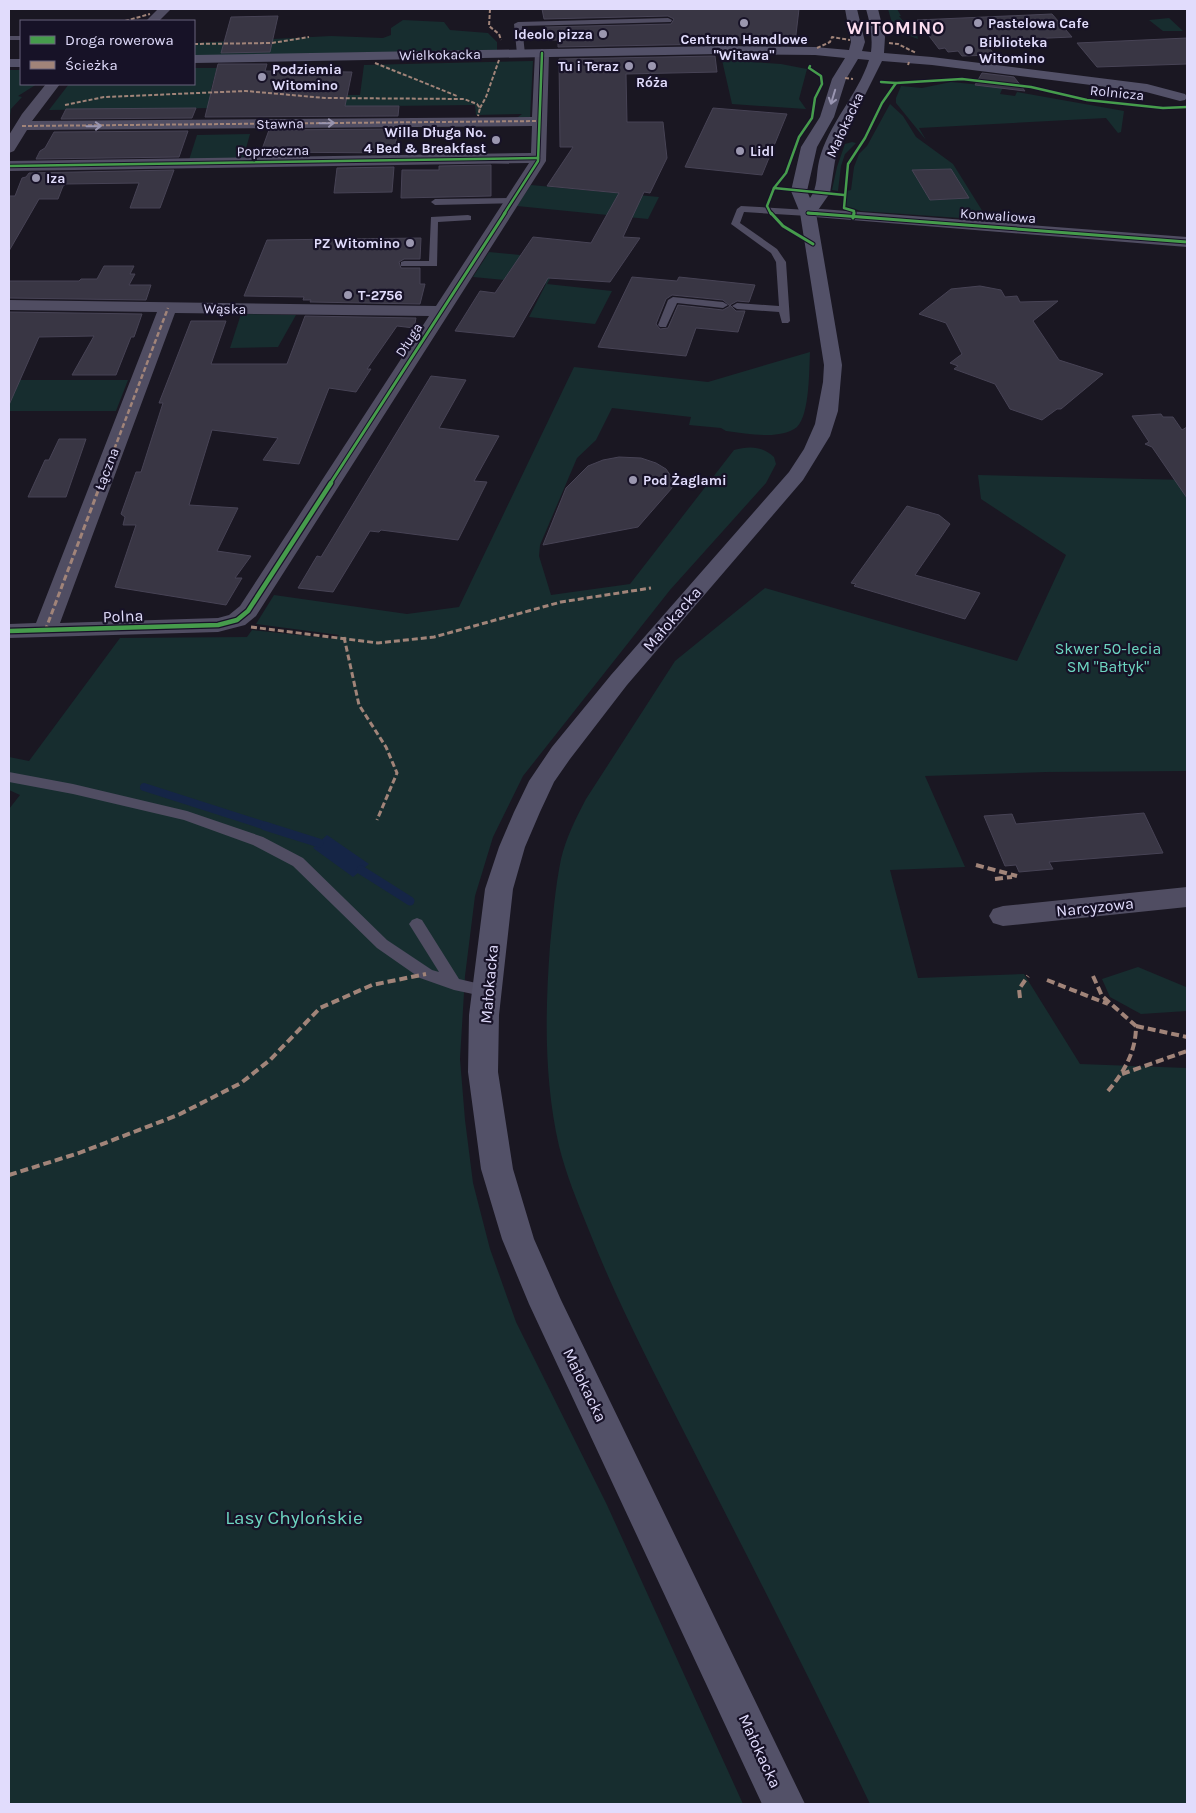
<svg xmlns="http://www.w3.org/2000/svg" width="1196" height="1813" font-family="Karla,sans-serif">
  <rect width="100%" height="100%" fill="#1a1722"/>
  <g fill="#172d2f" fill-rule="evenodd">
    <path d="M888,9H897L901,16H899L904,22L901,23L917,35L918,39L894,30Z"/>
    <path d="M1169,18L1183,31H1163L1149,20Z"/>
    <path d="M403,20L444,22L450,30L488,33L497,42V50L194,56V43L331,36L383,38L391,35V28Z"/>
    <path d="M722,60L781,64L807,69L799,99L806,109L732,104Z"/>
    <path d="M533,61L530,119L514,120L522,114L476,115L475,105L49,110L69,84H194L195,68H217L211,89L312,87L310,95H360L364,65Z"/>
    <path d="M9,70H21V84H37L18,96L22,97L11,109L9,123Z"/>
    <path d="M951,82L1003,87L1000,94L1015,96L1017,92L1124,111L1121,132L1118,133L1106,118L919,128L926,140L896,103V98L901,86L922,88Z"/>
    <path d="M890,104L903,116L916,137L953,164L988,220L861,211L845,206L846,191L851,190L854,167L859,154L867,146ZM951,169L968,198L930,200L913,171Z"/>
    <path d="M250,134L243,159L189,160L197,135Z"/>
    <path d="M852,142L856,143L845,154L841,166L838,191L832,190L837,167L845,144Z"/>
    <path d="M531,185L659,197L648,219L517,206Z"/>
    <path d="M489,252L561,259L547,284L612,291L595,324L529,317L546,284L473,277Z"/>
    <path d="M241,314L296,315L278,347L230,348Z"/>
    <path d="M810,352C809,369 810,414 797,427C790,433 777,435 768,435C754,435 740,433 726,431L721,428L689,425L691,417L612,408L596,440L577,458L540,545L539,556L551,595L630,584L734,450C749,446 762,446 774,457L776,464L766,483L670,590L523,776L493,837L475,896L465,976L460,1059L465,1120L473,1183L490,1249L516,1322L607,1505L743,1804H9V809L20,795L9,790V757L29,761L120,638L247,637L252,630L336,639L339,635L256,624L274,595L407,614L459,607L574,367L708,382Z"/>
    <path d="M20,380H128L116,411H9V404Z"/>
    <path d="M978,475L1187,480V771L1046,772L925,776L965,867L890,870L918,978L1024,974L1080,1064L1187,1068V1804H870C810,1678 746,1554 683,1430C649,1363 615,1297 588,1228C577,1201 566,1174 559,1146C544,1080 545,1012 550,946C553,917 555,888 561,859C566,838 576,818 586,799L675,661L765,588L1017,661L1066,555L981,499Z"/>
    <path d="M1138,967L1186,987L1187,1011L1141,1014L1110,997L1102,979Z"/>
  </g>
  <path fill="#152546" d="M327,835L369,864L353,877L313,848Z"/>
  <g fill="none" stroke-linecap="round" stroke-linejoin="round">
    <path stroke="#152546" stroke-width="8" d="M144,787L269,827"/>
    <g stroke="#152546" stroke-width="9">
      <path d="M265,826L319,843"/>
      <path d="M361,870L410,901"/>
    </g>
  </g>
  <g fill="#393644" stroke="#474355" fill-rule="evenodd">
    <path d="M542,9H799L795,43L780,39L714,40L715,44L558,47V40H548L545,27L671,24L674,19L668,16L544,19Z"/>
    <path d="M1052,14L1072,37L983,41L1003,64L989,62L993,55L962,56L958,51L948,52L945,48L939,49L917,20Z"/>
    <path d="M278,16L270,52L221,53L231,17Z"/>
    <path d="M1187,38V64L1097,67L1077,43Z"/>
    <path d="M715,56L717,72L626,74L627,122H663L667,158L650,193L644,192L623,237L640,238L610,282L548,278L514,337L455,331L480,291L495,293L533,237L591,243L619,193L547,186L573,147H560L559,59Z"/>
    <path d="M218,64H267L265,71L352,72L345,106H399L398,116L205,117Z"/>
    <path d="M982,73L1014,77L1025,91L975,85Z"/>
    <path d="M196,108L192,118L61,119L66,109Z"/>
    <path d="M713,108L787,114L762,175L685,167Z"/>
    <path d="M397,129L395,153L261,152L269,130Z"/>
    <path d="M188,131L179,157L36,159L40,151L45,148L54,132Z"/>
    <path d="M491,165V196L401,198L402,170H439V166Z"/>
    <path d="M394,167L392,192L334,193L337,168Z"/>
    <path d="M951,169L969,198L930,200L912,170Z"/>
    <path d="M174,170L160,208H130L139,183L66,184L63,186L58,199H39L9,251V196H15L22,178L26,177L29,173Z"/>
    <path d="M421,238L420,259H404L399,262L401,268H420V284H425L420,304L310,302L311,300H303L304,297L244,296L267,240Z"/>
    <path d="M104,266H134L130,274H135L129,285H151L146,300L9,298V281H79L81,279H97Z"/>
    <path d="M632,277L677,281L679,277L755,285L749,302L737,301L730,305L736,311H745L738,332L696,328L686,356L598,347ZM672,295L723,300L730,306L723,310L678,305L668,328L660,329L656,324L666,299Z"/>
    <path d="M980,286L1001,290L1005,297L1017,296L1020,302L1058,301L1033,321L1059,360L1103,374L1061,409H1057L1042,420L1010,409L995,384L954,369L958,366L950,363L962,354L946,323L919,314L951,289Z"/>
    <path d="M9,312L142,314L134,337H131L116,375H72L94,336L39,337L9,405Z"/>
    <path d="M305,316L416,318L414,328L397,326L367,369H371L356,392L329,388L299,464L263,460L278,438L212,430L189,505L238,508L217,551L251,556L235,578H242L226,605L115,587L136,525H123L125,517L121,514L136,472H141L163,403H159L191,321H226L211,364H287Z"/>
    <path d="M431,376L466,380L439,428L499,436L474,481L487,482L458,540L381,530L379,532L370,531L333,592L298,588L317,556L321,557Z"/>
    <path d="M1161,414L1163,417H1173L1182,430L1187,427V498L1152,447L1145,444L1149,442L1132,416Z"/>
    <path d="M59,439H86L66,497H28L45,460H49Z"/>
    <path d="M619,457L641,458L656,463L666,469L673,479L672,488L638,527L543,545L566,488L588,466L603,460Z"/>
    <path d="M907,506L939,515L950,524L915,575L980,593L965,619L854,586L856,584L851,583Z"/>
    <path d="M1144,813L1163,853L1049,862L1053,869L1019,872L1016,865L1005,866L984,816L1012,814L1016,824Z"/>
  </g>
  <g fill="none" stroke-linecap="round" stroke-linejoin="round">
    <g fill="#504d62" fill-rule="evenodd">
      <path d="M668,18L672,20L671,22L522,26L525,54L521,56L517,54L514,24L518,22Z"/>
      <rect x="9" y="36" width="12" height="4"/>
      <path d="M512,198L515,199V203L435,205L431,202L435,199Z"/>
      <path d="M741,206L808,210L812,213L808,216L744,212L740,223L777,249L786,262L790,321L788,323H782L779,312L737,309L732,306L737,303L779,306L776,262L771,253L731,224L737,209Z"/>
      <path d="M468,215L471,216V220L438,222L437,266H401V262L404,261H429L431,217Z"/>
      <path d="M673,297L723,302L728,305L723,308L677,303L666,327H660L658,325L668,300Z"/>
      <path d="M9,772L73,784L187,811L263,837L303,858L387,940L432,970L439,972L409,924L412,920L417,918L422,920L459,979L493,987L495,991L493,995L487,997L454,990L420,978L377,948L293,866L253,845L184,820L73,794L9,782Z"/>
    </g>
    <g fill="#504d62" fill-rule="evenodd">
      <path d="M158,9H171L159,21H146Z"/>
      <path d="M542,49L549,53L546,161L256,616L245,625L218,632L9,638V624L36,623L157,312L9,310V300L436,306L529,163L9,171V161L531,153L532,126L27,130L14,151L9,153V135L22,114L46,84H60L32,121L532,117L535,53ZM175,313L429,316L240,606L229,615L218,618L60,623Z"/>
      <path d="M808,208L1187,237V247L802,216L800,213L802,210Z"/>
      <path d="M1187,887V907L1003,926L993,923L989,916L993,909L1003,906Z"/>
    </g>
    <g fill="#535168" fill-rule="evenodd">
      <path d="M845,9H857L865,42L862,51L871,52C873,37 870,23 866,9H878L885,37L884,53L932,57L1147,84L1185,94L1187,97L1185,100L1180,101L1146,92L932,65L882,61L840,145L835,161L830,193L816,213L842,365L838,411L830,436L803,480L627,685L570,759L554,782L540,812L525,847L513,889L499,1015L498,1072L513,1169L534,1239L561,1300L805,1804H762L529,1304L502,1239L481,1169L468,1072L469,1015L485,889L499,847L514,812L529,781L552,747L611,675L789,472L804,449L815,424L823,382L824,365L800,213L791,191L801,147L820,117L832,79L845,58L815,55L721,54L194,63V55L721,46L815,47L849,50L851,42ZM858,59L869,60C858,95 828,124 819,161C816,174 818,188 810,198L807,191L817,147L834,117L846,79Z"/>
      <rect x="9" y="59" width="12" height="8"/>
    </g>
    <g stroke="#a18479" stroke-width="2" stroke-dasharray="4 2" stroke-linecap="butt">
      <path d="M490,9L489,26L499,34L501,40"/>
      <path d="M125,21L150,14"/>
      <path d="M889,43L898,44L916,53"/>
      <path d="M194,44L272,43L309,37"/>
      <path d="M817,48L830,42L832,37L850,40"/>
      <path d="M375,63L457,96"/>
      <path d="M908,65L909,62"/>
      <path d="M845,78L853,79"/>
      <path d="M65,105L104,97L246,91L325,98L464,99L477,104L480,108L478,116"/>
      <path d="M480,108L486,97L499,60"/>
      <path d="M22,126L539,121"/>
    </g>
    <path stroke="#a18479" stroke-width="2.5" stroke-dasharray="5 2.5" stroke-linecap="butt" d="M101,484L168,308"/>
    <g stroke="#a18479" stroke-width="3" stroke-dasharray="6 3" stroke-linecap="butt">
      <path d="M251,627L378,643L434,637L561,602L651,588"/>
      <path d="M45,631L101,483"/>
      <path d="M344,637L359,705L386,747L397,773L377,820"/>
    </g>
    <g stroke="#a18479" stroke-width="4" stroke-dasharray="8 4" stroke-linecap="butt">
      <path d="M976,865L1017,876"/>
      <path d="M995,879L1012,877"/>
      <path d="M1093,976L1102,996L1136,1026C1136,1052 1124,1072 1108,1091"/>
      <path d="M1047,980L1108,1004"/>
      <path d="M1020,998L1019,989L1028,976"/>
      <path d="M1136,1026L1187,1037"/>
      <path d="M1122,1074L1187,1051"/>
      <path d="M9,1175L79,1153L178,1115L241,1083L270,1060L320,1008L372,985L426,974"/>
    </g>
    <g stroke="#171227" stroke-width="4.5">
      <g id="cycleway-far2">
        <path d="M881,82L896,83L962,79L1031,87L1087,100L1163,108L1187,107"/>
        <path d="M9,166L538,158"/>
        <path d="M774,188L844,195"/>
        <path d="M808,213L818,214"/>
        <path d="M504,214L538,161L542,53"/>
        <path d="M771,214L767,206L774,188L786,173L799,137L812,118L815,98L822,84L821,76L809,68L810,66"/>
        <path d="M854,214V211L844,208L848,164L865,138L882,103L896,83"/>
      </g>
    </g>
    <g stroke="#171227" stroke-width="5">
      <g id="cycleway-far1">
        <path d="M771,213L783,226L813,244"/>
        <path d="M808,213L1187,242"/>
        <path d="M853,218L854,213"/>
        <path d="M330,484L505,213"/>
      </g>
    </g>
    <g stroke="#171227" stroke-width="7">
      <path id="cycleway" d="M9,631L218,625L237,620L248,611L331,483"/>
    </g>
    <use href="#cycleway-far2" stroke="#469c4c" stroke-width="2.5"/>
    <use href="#cycleway-far1" stroke="#469c4c" stroke-width="3"/>
    <use href="#cycleway" stroke="#469c4c" stroke-width="4.5"/>
  </g>
  <defs><path id="oneway-shaft" d="M-6 0H5M1.5-3L5.5 0L1.5 3" fill="none" stroke-width="1.6" stroke-linecap="round" stroke-linejoin="round" transform="scale(1.25)"/></defs>
  <use stroke="#9a96b2" href="#oneway-shaft" transform="translate(833 97) rotate(107)"/>
  <g stroke="#9894af">
    <use href="#oneway-shaft" transform="translate(327 123) rotate(-1)"/>
    <use href="#oneway-shaft" transform="translate(94 126) rotate(-1)"/>
  </g>
  <g fill="#9b97b0" stroke="#171227" stroke-width="2">
    <circle cx="744" cy="23" r="5"/>
    <circle cx="978" cy="23" r="5"/>
    <circle cx="603" cy="34" r="5"/>
    <circle cx="969" cy="50" r="5"/>
    <circle cx="629" cy="66" r="5"/>
    <circle cx="652" cy="66" r="5"/>
    <circle cx="262" cy="77" r="5"/>
    <circle cx="496" cy="140" r="5"/>
    <circle cx="740" cy="151" r="5"/>
    <circle cx="36" cy="178" r="5"/>
    <circle cx="410" cy="243" r="5"/>
    <circle cx="348" cy="295" r="5"/>
    <circle cx="633" cy="480" r="5"/>
  </g>
  <g text-anchor="middle" dominant-baseline="central" stroke-width="4.5" stroke-linejoin="round" paint-order="stroke">
    <g font-size="14" font-weight="bold" fill="#e1dcfc" stroke="#171227" text-anchor="start">
      <text x="988" y="23">Pastelowa Cafe</text>
      <text x="593" y="34" text-anchor="end">Ideolo pizza</text>
      <text x="744" y="39" text-anchor="middle">Centrum Handlowe<tspan x="744" dy="16">"Witawa"</tspan></text>
      <text x="979" y="42">Biblioteka<tspan x="979" dy="16">Witomino</tspan></text>
      <text x="619" y="66" text-anchor="end">Tu i Teraz</text>
      <text x="272" y="69">Podziemia<tspan x="272" dy="16">Witomino</tspan></text>
      <text x="652" y="82" text-anchor="middle">Róża</text>
      <text x="486" y="132" text-anchor="end">Willa Długa No.<tspan x="486" dy="16">4 Bed &amp; Breakfast</tspan></text>
      <text x="750" y="151">Lidl</text>
      <text x="46" y="178">Iza</text>
      <text x="400" y="243" text-anchor="end">PZ Witomino</text>
      <text x="358" y="295">T-2756</text>
      <text x="643" y="480">Pod Żaglami</text>
    </g>
    <g font-size="14" fill="#e1dcfc" stroke="#171227">
      <text transform="translate(440 55) rotate(-1)">Wielkokacka</text>
      <text transform="translate(1117 93) rotate(6)">Rolnicza</text>
      <text transform="translate(280 124) rotate(-1)">Stawna</text>
      <text transform="translate(845 125) rotate(-65)">Małokacka</text>
      <text transform="translate(273 151) rotate(-1)">Poprzeczna</text>
      <text transform="translate(998 216) rotate(4)">Konwaliowa</text>
      <text transform="translate(225 309) rotate(1)">Wąska</text>
      <text transform="translate(409 340) rotate(-57)">Długa</text>
      <text transform="translate(107 469) rotate(-69)">Łączna</text>
    </g>
    <g font-size="16" fill="#e1dcfc" stroke="#171227">
      <text transform="translate(123 616) rotate(-2)">Polna</text>
      <text transform="translate(672 619) rotate(-49)">Małokacka</text>
      <text transform="translate(1095 907) rotate(-6)">Narcyzowa</text>
      <text transform="translate(489 984) rotate(-85)">Małokacka</text>
      <text transform="translate(585 1385) rotate(64)">Małokacka</text>
      <text transform="translate(760 1751) rotate(65)">Małokacka</text>
    </g>
    <g font-size="16" fill="#6dd6c1" stroke="#171227">
      <text x="1108" y="648">Skwer 50-lecia<tspan x="1108" dy="18">SM "Bałtyk"</tspan></text>
    </g>
    <g font-size="18" font-weight="bold" letter-spacing="1" fill="#fcddef" stroke="#171227">
      <text x="896" y="28">WITOMINO</text>
    </g>
    <g font-size="19" fill="#6dd6c1" stroke="#171227">
      <text x="294" y="1518">Lasy Chylońskie</text>
    </g>
  </g>
  <rect width="1196" height="1813" fill="none" stroke="#e1dcfc" stroke-width="20"/>
  <rect x="20" y="20" width="175" height="65" fill="#171227" stroke="#68637c"/>
  <rect x="30" y="36" width="25" height="8" fill="#469c4c" stroke="#68637c"/>
  <text x="65" y="45" font-size="15" fill="#e1dcfc">Droga rowerowa</text>
  <rect x="30" y="61" width="25" height="8" fill="#a18479" stroke="#68637c"/>
  <text x="65" y="70" font-size="15" fill="#e1dcfc">Ścieżka</text>
</svg>
